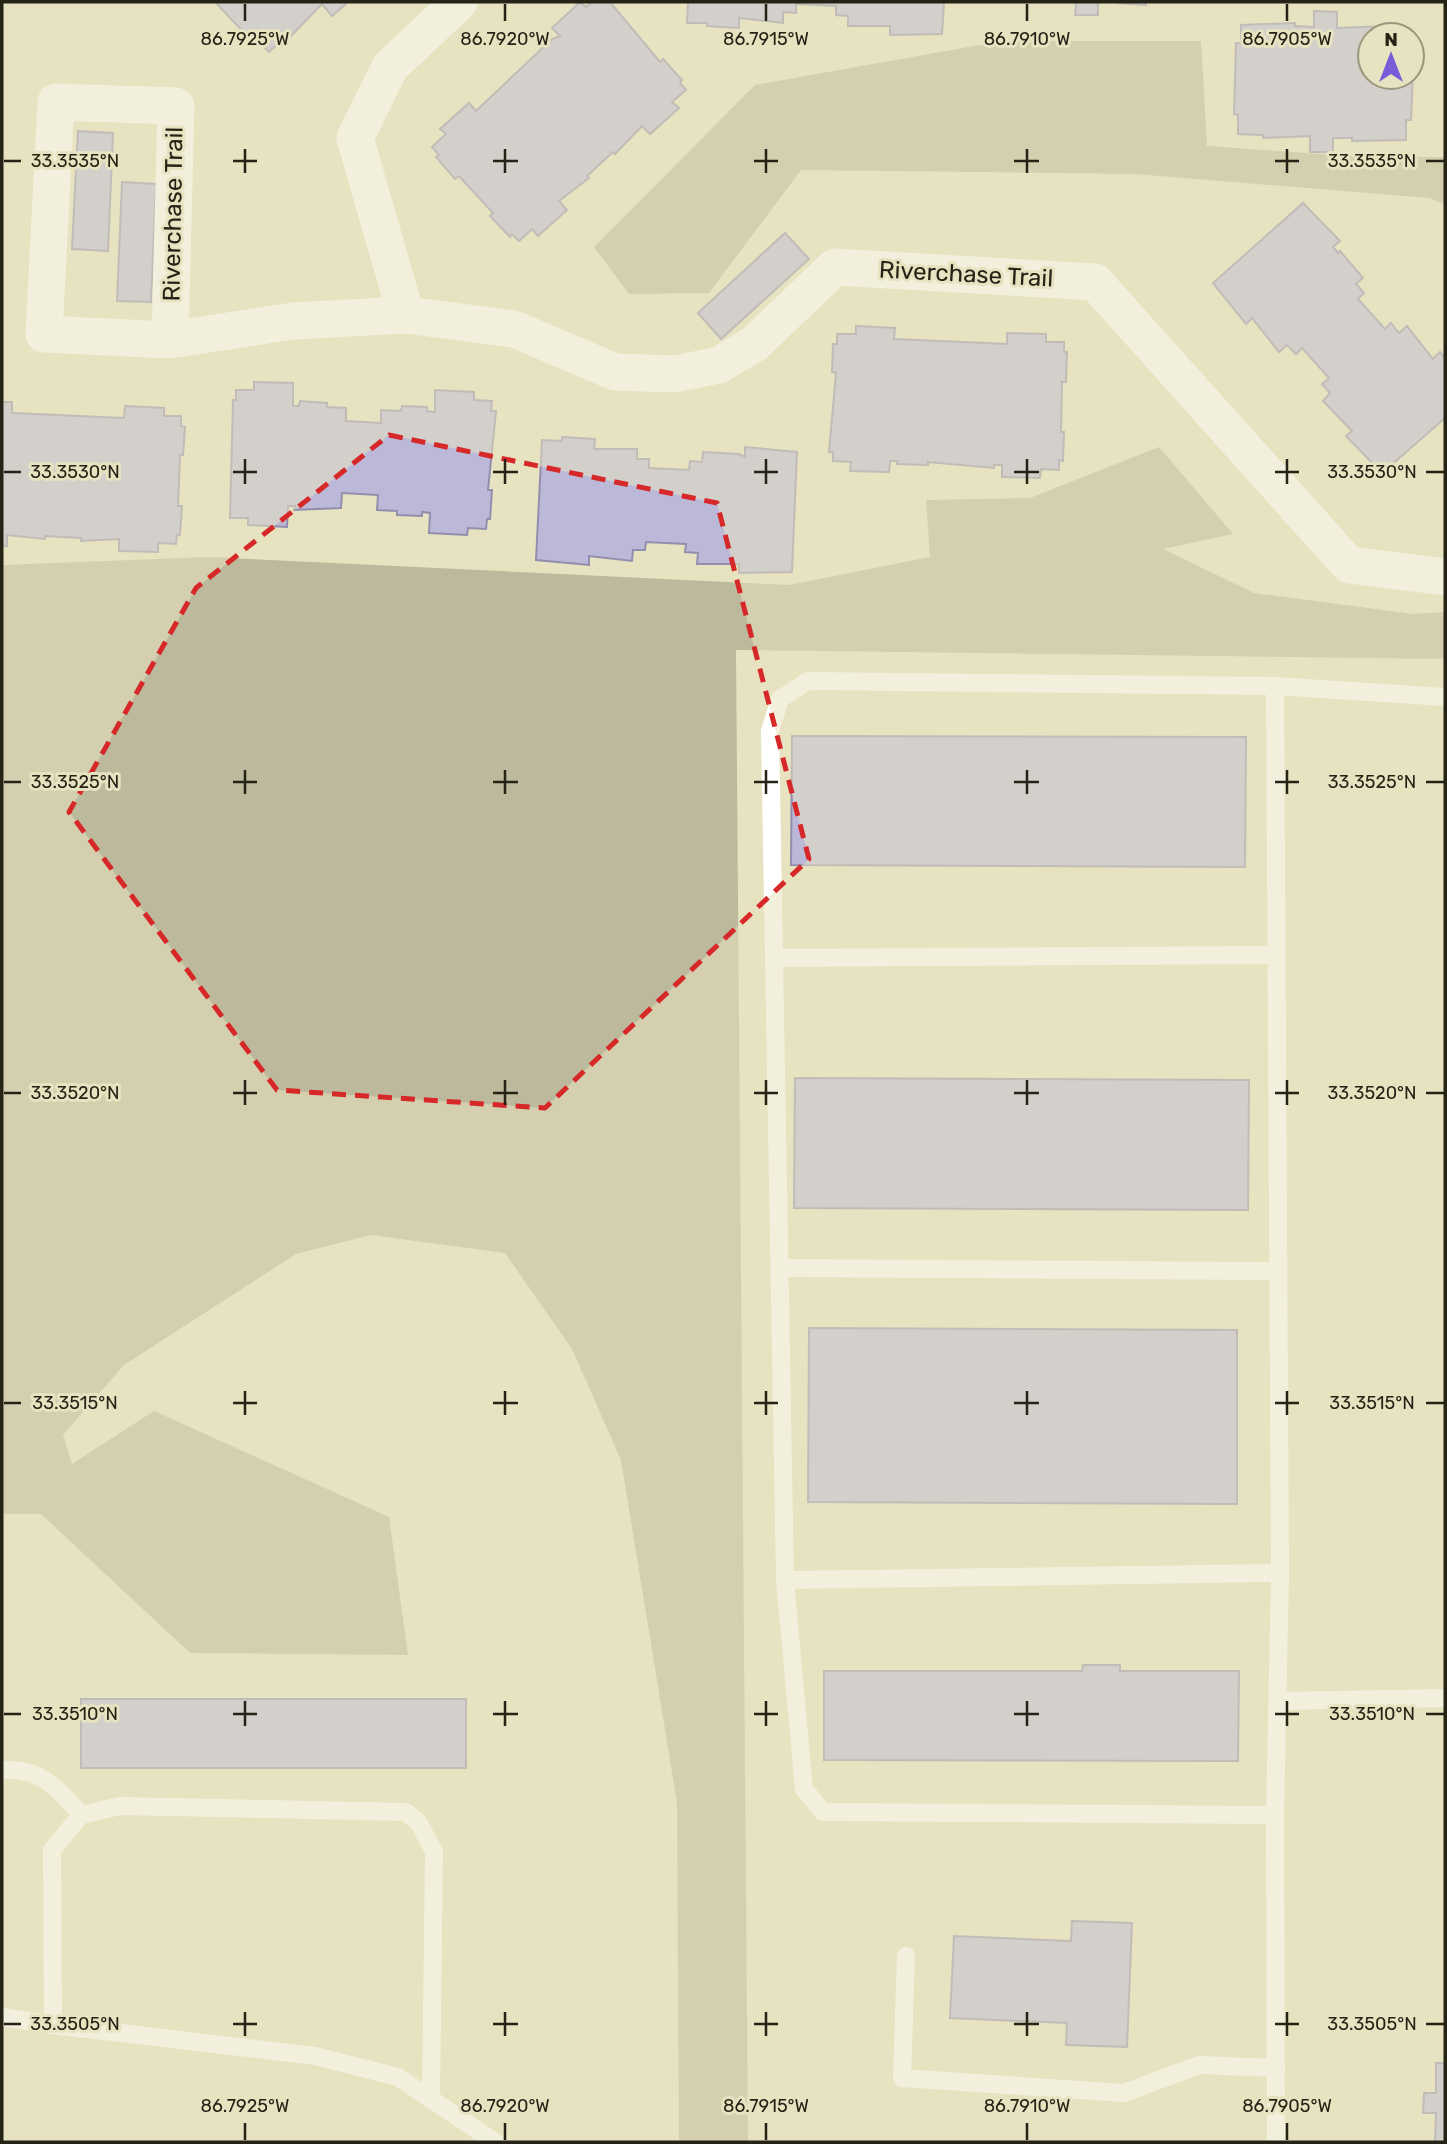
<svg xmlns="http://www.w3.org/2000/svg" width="1447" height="2144" font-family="Rubik,sans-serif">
  <rect width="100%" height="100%" fill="#e7e2c0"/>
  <g fill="#bdb99c">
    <path d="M1002,41H1201L1207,146L1364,157H1445V205L1430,198L1135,174L801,170L709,293L629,294L594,247L755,85Z"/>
    <path d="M1159,447L1233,534L1163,549L1254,593L1413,614L1445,612V659L736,650L748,2142H679L677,1803L621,1460L572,1349L505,1253L371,1235L296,1254L124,1365L63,1435L72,1464L154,1411L389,1517L408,1655L190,1653L41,1514H2V565L209,557L789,585L930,557L926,500L1030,498Z"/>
  </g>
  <g fill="#bbb8d8" stroke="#928fae" stroke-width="2">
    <path d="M215,2H348L332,16L322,4L289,38L287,36L269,52L255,38L252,41Z"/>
    <path d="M580,2L586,7L592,2H610L660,62L663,59L682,80L680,83L686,90L672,102L679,108L650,134L642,126L615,154L613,152L587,176L589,178L559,201L567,210L538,236L532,229L519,241L512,234L510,237L490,216L493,213L459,176L455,179L436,157L439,155L432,147L446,134L440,129L469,103L476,111L552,39L560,36L552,28Z"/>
    <path d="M688,2H944L942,34L890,35V26H848V16L836,15V6L796,4V13L783,12V23L739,18V28L707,26V23H687Z"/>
    <path d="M1076,2H1098V15H1075Z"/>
    <path d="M1118,2H1146V5L1118,3Z"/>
    <path d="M1314,11L1337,12V28L1385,26V29L1409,31V35H1370V77H1412L1414,49L1411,120H1406V140L1352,141V138H1333V152H1310V136L1263,138V135L1238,134V115L1234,114L1236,43H1241V25L1295,23V26L1314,27Z"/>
    <path d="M78,131L113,133L108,251L72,249Z"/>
    <path d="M122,182L156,184L151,302L117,301Z"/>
    <path d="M1303,203L1340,241L1333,247L1338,253L1340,251L1363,278L1356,284L1364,293L1358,299L1385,329L1391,323L1399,333L1407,326L1433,359L1440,352L1445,358V418L1382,473L1346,436L1352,431L1323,401L1330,393L1322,384L1329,378L1302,348L1296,354L1287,345L1279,352L1252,318L1246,324L1213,283Z"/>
    <path d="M785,233L809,259L721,339L698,313Z"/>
    <path d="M856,326L895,328L894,339L1007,344V333L1046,334V342H1064V352H1067L1066,382H1062L1061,432H1064L1063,461L1059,460V470L1041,469L1040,478L1002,477V465H994V468L928,462V465L897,464V461H890L889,472L850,471L851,462L833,461V452H829L836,373L832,372L833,344H837V334H856Z"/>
    <path d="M254,382L293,383V406H299L300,401L327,403V407L346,408V421L381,423V410L401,411L402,406L427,407V411L435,412V390L474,392V400L492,401L491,411H496L488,490H492L490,519H487L486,529L468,528L467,535L429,533L430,513L422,512V516L397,515V511L377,510L378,495L342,493L341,508L294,510L295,506H288L287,527L248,525V518H230L233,400H236V390H254Z"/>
    <path d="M2,402H12V413L124,418L125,406L164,408V416H181V426L185,427L183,455H180L178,506H182L180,535H177L176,544L158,543V552L119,551V539L81,541V538L45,536V539L7,535V546H2Z"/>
    <path d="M562,437L595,439L594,449H637V459H649V468L689,470L690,461L702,462L703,452L739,454L745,457V447L797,452L792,572L739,573V564H697L698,553L685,552L686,544L646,542L645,550H633L632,561L589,556V565L536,560L542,440L562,441Z"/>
    <path d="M792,736L1246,737L1245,867L791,865Z"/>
    <path d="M795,1078L1249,1080L1248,1210L794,1208Z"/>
    <path d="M809,1328L1237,1330V1504L808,1502Z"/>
    <path d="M1083,1665H1120V1671H1239L1238,1761L824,1760V1671H1082Z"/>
    <rect x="81" y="1699" width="385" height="69"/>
    <path d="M1072,1921L1132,1923L1127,2047L1066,2045L1067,2023L950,2018L954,1936L1071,1941Z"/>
    <path d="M1436,2063H1445V2142H1435L1436,2113H1423L1424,2093H1436Z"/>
  </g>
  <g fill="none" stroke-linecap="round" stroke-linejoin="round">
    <g stroke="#fff" stroke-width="18">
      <path d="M1275,686L1445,697"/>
      <path d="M774,958L1276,955"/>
      <path d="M780,1268L1278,1271"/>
      <path d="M785,1580L1280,1573"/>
      <path d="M1278,1701L1445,1698"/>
      <path d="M2,1770C39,1767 59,1789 81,1815"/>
      <path d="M1275,1815L823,1812L804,1789L785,1580L770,731L780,699L808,681L1275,686L1280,1573L1275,1815L1276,2142"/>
      <path d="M906,1956L902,2078L1124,2093L1199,2065L1276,2068"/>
      <path d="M2,2017L53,2025"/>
      <path d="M431,2100L434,1851L418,1822L406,1812L120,1806L81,1815L52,1850L53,2025L315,2056L398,2077L495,2142"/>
    </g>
    <g stroke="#fff" stroke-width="37">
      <path d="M406,315L355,138L390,67L459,2"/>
      <path d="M170,340L176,106L56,102L44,334L170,340L293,321L406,315L514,329L615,372L675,374L719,365L754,344L835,267L1095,282L1349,565L1445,577"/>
    </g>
  </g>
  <path d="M0 0H1447V2144H0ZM389,435L717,503L809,859L545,1108L277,1090L69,812L196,588Z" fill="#e7e2c0" fill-opacity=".55" fill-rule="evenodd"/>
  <path fill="none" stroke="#d62828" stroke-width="5" stroke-dasharray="14 9" stroke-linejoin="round" d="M389,435L717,503L809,859L545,1108L277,1090L69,812L196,588Z"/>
  <path fill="none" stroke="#252316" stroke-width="2.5" d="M245,4V21M505,4V21M766,4V21M1027,4V21M1287,4V21M245,149V173M505,149V173M766,149V173M1027,149V173M1287,149V173M4,161H21M233,161H257M493,161H518M754,161H778M1014,161H1039M1275,161H1299M1426,161H1444M245,459V484M505,459V484M766,459V484M1027,459V484M1287,459V484M4,472H21M233,472H257M493,472H518M754,472H778M1014,472H1039M1275,472H1299M1426,472H1444M245,770V794M505,770V794M766,770V794M1027,770V794M1287,770V794M4,782H21M233,782H257M493,782H518M754,782H778M1014,782H1039M1275,782H1299M1426,782H1444M245,1080V1105M505,1080V1105M766,1080V1105M1027,1080V1105M1287,1080V1105M4,1093H21M233,1093H257M493,1093H518M754,1093H778M1014,1093H1039M1275,1093H1299M1426,1093H1444M245,1391V1415M505,1391V1415M766,1391V1415M1027,1391V1415M1287,1391V1415M4,1403H21M233,1403H257M493,1403H518M754,1403H778M1014,1403H1039M1275,1403H1299M1426,1403H1444M245,1701V1726M505,1701V1726M766,1701V1726M1027,1701V1726M1287,1701V1726M4,1714H21M233,1714H257M493,1714H518M754,1714H778M1014,1714H1039M1275,1714H1299M1426,1714H1444M245,2012V2036M505,2012V2036M766,2012V2036M1027,2012V2036M1287,2012V2036M4,2024H21M233,2024H257M493,2024H518M754,2024H778M1014,2024H1039M1275,2024H1299M1426,2024H1444M245,2123V2140M505,2123V2140M766,2123V2140M1027,2123V2140M1287,2123V2140"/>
  <g text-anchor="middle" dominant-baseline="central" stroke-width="6" stroke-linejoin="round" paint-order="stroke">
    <g font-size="24" fill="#252316" stroke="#e7e2c0">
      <text transform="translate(173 214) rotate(-89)">Riverchase Trail</text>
      <text transform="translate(966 274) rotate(3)">Riverchase Trail</text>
    </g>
  </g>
  <g font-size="18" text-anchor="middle" fill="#252316" stroke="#e7e2c0" stroke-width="6" stroke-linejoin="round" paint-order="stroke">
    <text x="245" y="45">86.7925°W</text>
    <text x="505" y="45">86.7920°W</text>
    <text x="766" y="45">86.7915°W</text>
    <text x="1027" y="45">86.7910°W</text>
    <text x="1287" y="45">86.7905°W</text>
    <text x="75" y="167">33.3535°N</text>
    <text x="1372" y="167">33.3535°N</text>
    <text x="75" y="478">33.3530°N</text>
    <text x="1372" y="478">33.3530°N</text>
    <text x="75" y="788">33.3525°N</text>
    <text x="1372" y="788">33.3525°N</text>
    <text x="75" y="1099">33.3520°N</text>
    <text x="1372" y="1099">33.3520°N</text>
    <text x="75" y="1409">33.3515°N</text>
    <text x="1372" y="1409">33.3515°N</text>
    <text x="75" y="1720">33.3510°N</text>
    <text x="1372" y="1720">33.3510°N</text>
    <text x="75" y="2030">33.3505°N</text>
    <text x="1372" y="2030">33.3505°N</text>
    <text x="245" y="2112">86.7925°W</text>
    <text x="505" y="2112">86.7920°W</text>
    <text x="766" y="2112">86.7915°W</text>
    <text x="1027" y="2112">86.7910°W</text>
    <text x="1287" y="2112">86.7905°W</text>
  </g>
  <rect width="1447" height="2144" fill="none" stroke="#252316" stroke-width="7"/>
  <g transform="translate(1391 56)"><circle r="33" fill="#e7e2c0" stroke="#99967c" stroke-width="2"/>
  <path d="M0-5L12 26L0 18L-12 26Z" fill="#795cd7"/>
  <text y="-10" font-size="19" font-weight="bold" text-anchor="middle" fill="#252316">N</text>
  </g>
</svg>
